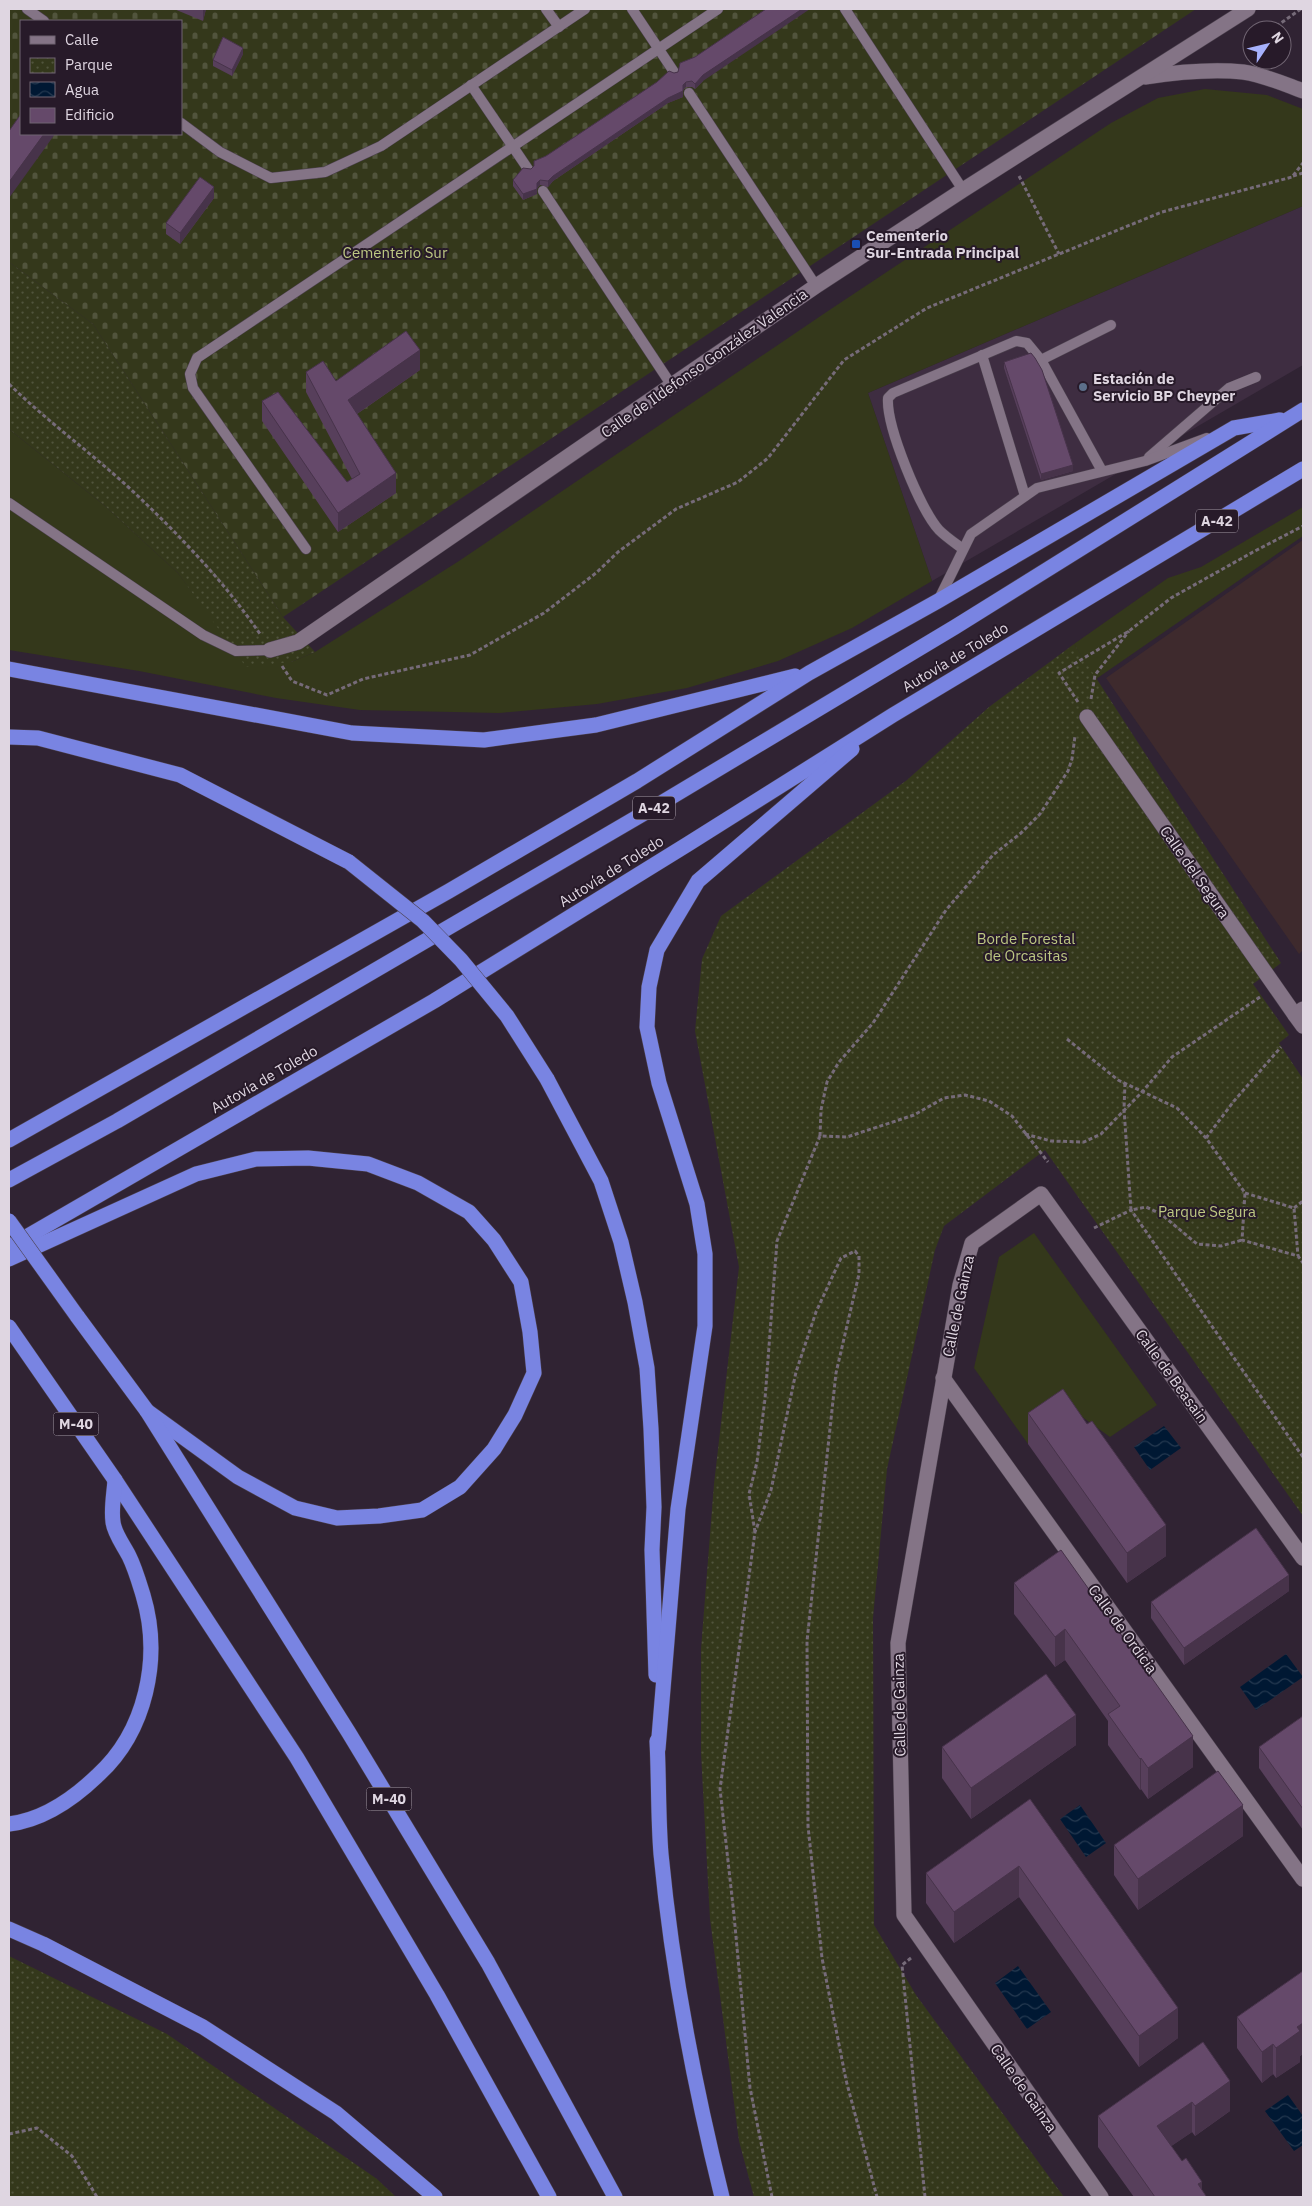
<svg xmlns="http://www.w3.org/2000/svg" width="1312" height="2206" font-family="'IBM Plex Sans',sans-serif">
  <defs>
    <pattern id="cemetery-stones" width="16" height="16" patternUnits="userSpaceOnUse" patternTransform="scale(1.25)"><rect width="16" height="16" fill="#34381b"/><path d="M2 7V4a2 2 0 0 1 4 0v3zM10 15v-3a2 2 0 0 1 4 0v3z" fill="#51543c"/></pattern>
    <pattern id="park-dots" width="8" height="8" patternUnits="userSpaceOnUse" patternTransform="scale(1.25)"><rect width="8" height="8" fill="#34381b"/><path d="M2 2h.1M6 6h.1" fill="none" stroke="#51543c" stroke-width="1.8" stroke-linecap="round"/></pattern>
    <pattern id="water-waves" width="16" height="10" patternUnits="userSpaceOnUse" patternTransform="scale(1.25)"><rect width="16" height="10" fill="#001833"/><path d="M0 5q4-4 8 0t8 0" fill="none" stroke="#253950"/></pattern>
  </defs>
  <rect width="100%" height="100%" fill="#302333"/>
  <path fill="#3e2d41" d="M1303,206V365L932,581L868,393Z"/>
  <path fill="#3e2a2d" d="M1303,540V950L1299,954L1106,678Z"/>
  <g fill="#34381b">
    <path d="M1205,89L1267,95L1303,109V206L868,393L932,581L852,628L778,661L687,688L597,704L499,713L360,710L276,698L139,671L9,650V429L104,505L178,573L199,601L291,662L315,652L459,561L825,313L1111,123L1158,98Z"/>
    <path d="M1303,507V536L1096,679L1074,644L1168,578L1201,567Z"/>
    <path d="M1034,1233L1157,1405L1110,1437L1074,1411L1028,1444L974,1368L999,1257Z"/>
  </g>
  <path fill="url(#cemetery-stones)" fill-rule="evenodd" d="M9,9H1196L283,617L93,324L9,262ZM21,21H181V134H21Z"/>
  <g fill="url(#park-dots)">
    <path d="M9,262L93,324L283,617L315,652L291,662L246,667L178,573L104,505L9,429Z"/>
    <path d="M1074,644L1281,963L1253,984L1289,1035L1279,1043L1303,1079V1516L1045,1150L944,1226L935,1250L887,1469L873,1618L874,1925L916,1995L1064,2197H754L739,2141L710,1919L701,1753V1649L714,1484L739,1267L695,1031L702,959L721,916L907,780L989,707Z"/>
    <path d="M9,1956L167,2034L377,2179L396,2197H9Z"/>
  </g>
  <g fill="url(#water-waves)">
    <path d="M1164,1426L1181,1448L1150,1470L1134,1447Z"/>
    <path d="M1286,1654L1303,1677L1256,1710L1240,1687Z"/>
    <path d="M1080,1805L1106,1843L1086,1857L1060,1819Z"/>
    <path d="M1018,1966L1051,2012L1027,2029L995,1983Z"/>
    <path d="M1288,2095L1303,2116V2145L1294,2151L1265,2111Z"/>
  </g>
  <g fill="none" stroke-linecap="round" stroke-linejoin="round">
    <g stroke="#4c414e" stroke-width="11">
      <g id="service">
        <path d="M27,9L44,21"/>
        <path d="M546,9L559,27"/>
        <path d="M632,9L674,72"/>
        <path d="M845,9L963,190"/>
        <path d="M471,85L528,169"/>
        <path d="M689,93L816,286"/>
        <path d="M181,123L220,152L271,178L325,172L381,146L585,9"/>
        <path d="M543,191L672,386"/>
        <path d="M982,355L1025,496"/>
        <path d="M1041,360L1111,325"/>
        <path d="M1149,457L1229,388L1256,377"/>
        <path d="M9,503L203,635L236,651L270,650"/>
        <path d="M306,549L193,388L190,374L197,358L718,9"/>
        <path d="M963,549C955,543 946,537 939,530C920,509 886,426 888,398L893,393L1016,341L1027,343L1041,360L1102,471"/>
        <path d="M938,601L971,534L1037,488L1145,461L1207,438"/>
      </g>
    </g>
    <g stroke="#4c414e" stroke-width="16">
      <path id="pedestrian" d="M1087,717L1295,1015"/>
    </g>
    <g stroke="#4c414e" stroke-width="16">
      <g id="minor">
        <path d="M1145,77C1178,72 1211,69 1243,72C1264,75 1284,84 1303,91"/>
        <path d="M270,650L298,642L816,286L963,190L1248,9"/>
        <path d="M1303,1009L1295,1015L1303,1026"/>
        <path d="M943,1378L1303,1879"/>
        <path d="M1101,2197L904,1915L898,1643L960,1285L972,1243L1041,1194L1303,1558"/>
      </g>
    </g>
    <g stroke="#4c414e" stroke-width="16">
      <g id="motorway">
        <path d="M9,669L352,733L484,740L596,725L795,676"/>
        <path d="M9,737L38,738L180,775L349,862"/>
        <path d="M547,1079L601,1181L621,1242L635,1302L647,1368L651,1429L654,1507L652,1550L656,1675"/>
        <path d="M9,1140L449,891L637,781L809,673L938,601L1234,428L1280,420"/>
        <path d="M9,1180L117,1121L653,808L955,627L1303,410"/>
        <path d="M9,1247L434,1001L688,844L893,715L1303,469"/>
        <path d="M9,1259L196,1174L256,1159L308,1158L368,1164L418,1183L469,1212L494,1240L521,1282L530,1332L534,1373L515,1415L494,1449L460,1487L422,1510L379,1516L337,1518L295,1508L238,1477L147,1411"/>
        <path d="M77,1316L147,1411L349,1733L488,1963L615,2197"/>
        <path d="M9,1327L115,1480L297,1758L437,1995L549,2197"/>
        <path d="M657,1741C659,1779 658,1817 661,1854C672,1970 694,2084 722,2197"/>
        <path d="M658,1749L678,1509L705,1326V1254L697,1204L659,1083L647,1027L649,987L657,950L698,881L852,749"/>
        <path d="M9,1824C42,1820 73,1799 97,1776C146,1732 162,1658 143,1595C139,1582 135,1568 129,1556C124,1546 114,1533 113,1522C111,1509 114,1494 115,1480"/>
        <path d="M9,1929L43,1944L203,2027L336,2113L435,2197"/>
      </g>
    </g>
    <g stroke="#766b79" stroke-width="3" stroke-dasharray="4 2.5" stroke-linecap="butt">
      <path d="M1271,30L1301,9"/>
      <path d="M1019,176L1059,254"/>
      <path d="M1293,176L1303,173"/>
      <path d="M9,384C50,424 97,457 139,497C183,539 226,584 260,634"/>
      <path d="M282,666L292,681L327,695L363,679L470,655L544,613L596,573L618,552L676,509L738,482L768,458L844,360L927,308L1162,212L1292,177L1303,163"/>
      <path d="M1091,699L1095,675L1129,631"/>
      <path d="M1078,702L1059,673L1129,631L1171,598L1253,552L1303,526"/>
      <path d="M1067,1039L1118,1080L1177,1108L1206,1138L1245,1193L1242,1240L1298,1256L1303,1263"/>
      <path d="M1125,1083L1124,1109L1131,1210L1146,1207L1161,1214L1197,1244L1221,1246L1242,1240"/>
      <path d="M1025,1134L1051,1141L1084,1142L1101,1134L1143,1091L1172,1057L1260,997"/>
      <path d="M820,1136L821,1110L827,1082L839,1062L873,1023L946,910L993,855L1021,833L1040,814L1068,771L1072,759L1075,736"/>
      <path d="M1206,1138L1234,1101L1281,1047"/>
      <path d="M1245,1193L1294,1208L1298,1256"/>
      <path d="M1294,1208L1303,1201"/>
      <path d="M1094,1228L1131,1210L1303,1457"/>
      <path d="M755,1532L749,1494L757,1462L765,1399L777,1241L820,1136L847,1137L914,1115L944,1098L965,1095L989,1101L1012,1116L1048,1162"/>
      <path d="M911,1958L902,1965L925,2197"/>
      <path d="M9,2134L37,2128L72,2156L97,2197"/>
      <path d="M772,2197L750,2088L734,1915L720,1789L755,1532L771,1490L796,1372L816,1312L841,1258L855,1251L859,1256V1274L836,1373L807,1641L808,1826L822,1958L846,2080L877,2197"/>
    </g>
    <use href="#service" stroke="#847486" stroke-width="10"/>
    <use href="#pedestrian" stroke="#847486" stroke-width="15"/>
    <use href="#minor" stroke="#847486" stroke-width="15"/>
    <use href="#motorway" stroke="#7984e2" stroke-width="15"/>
    <g stroke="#4c414e" stroke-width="16" stroke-linecap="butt">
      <g id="motorway-bridge">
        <path d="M349,862L423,921L461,960L507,1016L547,1079"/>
        <path d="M9,1221L77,1316"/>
      </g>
    </g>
    <use href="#motorway-bridge" stroke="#7984e2" stroke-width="15"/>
  </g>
  <g fill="#573f5b">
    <path d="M174,9H206L203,21Z"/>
    <path d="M243,54L232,76L213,66V60Z"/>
    <path d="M695,57L703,81L695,89L692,87H686L683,90V97L668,103L553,181L548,187L540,185L537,188V194L523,200L513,186V180L531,169L546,156L674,73L678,72Z"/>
    <path d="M214,198L180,244L166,234V223Z"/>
    <path d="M1004,362L1073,471L1041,480L1004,368Z"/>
    <path d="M420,370L357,414L396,493L338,532L262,421V401L347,482L352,479L306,392V372L336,381Z"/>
    <path d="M1028,1413L1166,1556L1127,1583L1028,1444Z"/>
    <path d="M1061,1550L1193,1767L1148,1799L1141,1789L1140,1790L1108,1745V1721L1065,1660L1055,1667L1014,1614V1583Z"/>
    <path d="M1289,1591L1184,1665L1151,1618V1602Z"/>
    <path d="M1303,1716V1830L1259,1768V1747Z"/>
    <path d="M1076,1745L971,1819L942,1778V1747Z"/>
    <path d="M1030,1799L1178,2038L1139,2067L1019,1897L954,1943L926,1903V1873Z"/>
    <path d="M1243,1836L1138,1910L1114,1875V1845Z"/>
    <path d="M1303,1971V2054L1300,2056V2062L1276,2078L1273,2074L1262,2083L1237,2048V2017Z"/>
    <path d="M1203,2042L1230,2111L1195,2136L1192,2132L1171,2146L1206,2197H1134L1098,2147V2116Z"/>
  </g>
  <g fill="#47334a">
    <path d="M203,9H206L203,21Z"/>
    <path d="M802,9H810L703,81L695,89V84L703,75Z"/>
    <path d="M243,48V54L232,76V70Z"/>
    <path d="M686,82V87L683,90V85Z"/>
    <path d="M683,91V97L668,103L553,181L548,187V181L553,176L668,98Z"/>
    <path d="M44,134H55L9,198V182Z"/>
    <path d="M540,180V185L537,188V183Z"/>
    <path d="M214,187V198L180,244V233Z"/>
    <path d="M537,189V194L523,200V194Z"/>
    <path d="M420,350V370L348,420V400Z"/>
    <path d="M1073,465V471L1041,480V474Z"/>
    <path d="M396,473V493L338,532V513Z"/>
    <path d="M1166,1525V1556L1127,1583V1553Z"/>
    <path d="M1289,1575V1591L1184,1665V1648Z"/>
    <path d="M1065,1629V1660L1055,1667V1637Z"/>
    <path d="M1076,1715V1745L971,1819V1788Z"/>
    <path d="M1193,1736V1767L1148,1799V1768Z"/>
    <path d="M1141,1758V1789L1140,1790V1759Z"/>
    <path d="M1243,1805V1836L1138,1910V1879Z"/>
    <path d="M1019,1866V1897L954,1943V1912Z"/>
    <path d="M1178,2008V2038L1139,2067V2036Z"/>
    <path d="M1303,2023V2054L1300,2056V2062L1276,2078V2048L1297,2027Z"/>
    <path d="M1273,2044V2074L1262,2083V2052Z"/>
    <path d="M1230,2081V2111L1195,2136V2106Z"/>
    <path d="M1192,2102V2132L1157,2156V2126Z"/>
    <path d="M1202,2182V2197L1198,2184Z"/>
  </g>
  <g fill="#65496a" stroke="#47334a">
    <path d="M766,9H802L703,75L695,84L692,81L686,82L683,85V91L668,98L553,176L548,181L540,180L537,183V189L523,194L513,180L523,168L531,169L534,166V161L546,156L657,82L669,71L674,73L678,72L680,63L695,57Z"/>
    <path d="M223,37L243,48L232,70L213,60Z"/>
    <path d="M21,114V134H44L9,182V131Z"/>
    <path d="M200,177L214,187L180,233L166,223Z"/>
    <path d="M406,331L420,350L348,400L396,473L338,513L262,401L278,392L347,482L360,474L306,372L323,361L336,381Z"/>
    <path d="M1031,353L1035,358L1042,370L1073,465L1041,474L1004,362Z"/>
    <path d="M1063,1389L1087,1424L1092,1421L1166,1525L1127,1553L1028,1413Z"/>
    <path d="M1256,1528L1289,1575L1184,1648L1151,1602Z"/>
    <path d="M1061,1550L1193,1736L1148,1768L1141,1758L1140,1759L1108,1714L1120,1706L1065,1629L1055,1637L1014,1583Z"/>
    <path d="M1046,1674L1076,1715L971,1788L942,1747Z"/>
    <path d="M1303,1716V1809L1259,1747Z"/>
    <path d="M1218,1771L1243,1805L1138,1879L1114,1845Z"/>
    <path d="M1030,1799L1178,2008L1139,2036L1019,1866L954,1912L926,1873Z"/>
    <path d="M1303,1971V2023L1297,2027L1300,2031L1276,2048L1273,2044L1262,2052L1237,2017Z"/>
    <path d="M1203,2042L1230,2081L1195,2106L1192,2102L1157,2126L1182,2161L1186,2158L1202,2182L1198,2184L1206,2196L1205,2197H1155L1098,2116Z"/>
  </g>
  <rect fill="#1a4fb4" stroke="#271a29" stroke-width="2" x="851" y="239" width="10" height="10" rx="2.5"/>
  <circle fill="#5c6f8a" stroke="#271a29" stroke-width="2" cx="1083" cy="387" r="5"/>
  <g text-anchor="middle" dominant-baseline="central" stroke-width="4" stroke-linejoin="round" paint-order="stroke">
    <g fill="#271a29" stroke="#a89eaa" stroke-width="1">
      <rect x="1196" y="509.5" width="42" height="23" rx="4"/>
      <rect x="633" y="796.5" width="42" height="23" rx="4"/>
      <rect x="53.5" y="1412.5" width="45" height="23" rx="4"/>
      <rect x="366.5" y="1787.5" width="45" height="23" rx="4"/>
    </g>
    <g font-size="14" font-weight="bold" fill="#dfd6e1">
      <text x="1217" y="521">A-42</text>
      <text x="654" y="808">A-42</text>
      <text x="76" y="1424">M-40</text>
      <text x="389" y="1799">M-40</text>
    </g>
    <g font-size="15" font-weight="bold" fill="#dfd6e1" stroke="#271a29" text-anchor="start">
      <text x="866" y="235">Cementerio<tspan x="866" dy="17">Sur-Entrada Principal</tspan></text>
      <text x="1093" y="378">Estación de<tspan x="1093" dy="17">Servicio BP Cheyper</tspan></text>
    </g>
    <g font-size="15" fill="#bdc882" stroke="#271a29">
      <text x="395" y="252">Cementerio Sur</text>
      <text x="1026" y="938">Borde Forestal<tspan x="1026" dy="17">de Orcasitas</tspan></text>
      <text x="1207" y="1211">Parque Segura</text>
    </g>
    <g font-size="15" fill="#dfd6e1" stroke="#271a29">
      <text transform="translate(704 363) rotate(-35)">Calle de Ildefonso González Valencia</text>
      <text transform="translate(955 657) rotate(-31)">Autovía de Toledo</text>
      <text transform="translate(611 871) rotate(-32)">Autovía de Toledo</text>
      <text transform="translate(1195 872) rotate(55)">Calle del Segura</text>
      <text transform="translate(264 1079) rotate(-30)">Autovía de Toledo</text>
      <text transform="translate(958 1306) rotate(-78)">Calle de Gainza</text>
      <text transform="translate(1172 1376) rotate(54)">Calle de Beasain</text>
      <text transform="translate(1123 1629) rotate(54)">Calle de Ordicia</text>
      <text transform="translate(899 1705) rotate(-91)">Calle de Gainza</text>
      <text transform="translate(1024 2088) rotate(55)">Calle de Gainza</text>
    </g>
  </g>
  <rect width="1312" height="2206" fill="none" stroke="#dfd6e1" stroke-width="20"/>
  <rect x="20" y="20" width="162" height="115" fill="#271a29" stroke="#716573"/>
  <rect x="30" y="36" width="25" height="8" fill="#847486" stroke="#716573"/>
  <text x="65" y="45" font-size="15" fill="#dfd6e1">Calle</text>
  <rect x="30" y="58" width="25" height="15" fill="url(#park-dots)" stroke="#716573"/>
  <text x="65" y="70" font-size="15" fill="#dfd6e1">Parque</text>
  <rect x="30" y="82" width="25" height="15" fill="url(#water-waves)" stroke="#716573"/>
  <text x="65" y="95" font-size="15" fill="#dfd6e1">Agua</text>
  <rect x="30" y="108" width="25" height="15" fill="#65496a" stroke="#716573"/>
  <text x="65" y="120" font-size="15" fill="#dfd6e1">Edificio</text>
  <g transform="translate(1267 45) rotate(55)"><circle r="24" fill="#271a29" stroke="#716573"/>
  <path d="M0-4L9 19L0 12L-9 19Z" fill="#a6b1fc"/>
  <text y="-8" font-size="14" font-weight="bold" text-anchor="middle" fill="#dfd6e1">N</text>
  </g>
</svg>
